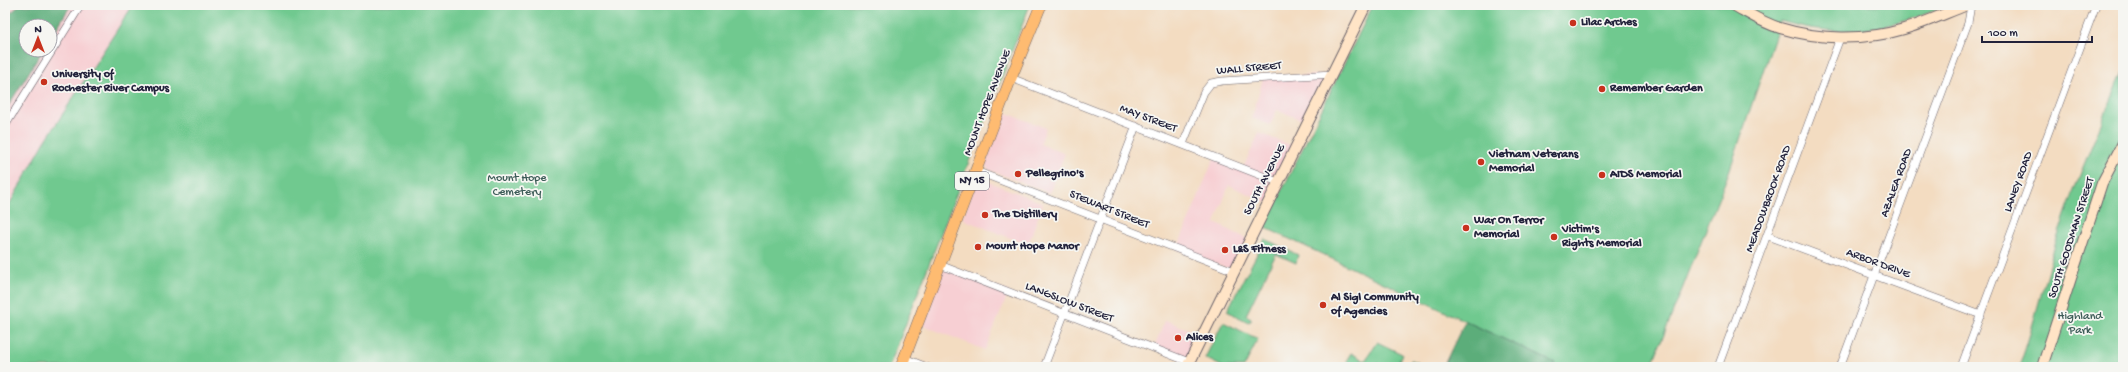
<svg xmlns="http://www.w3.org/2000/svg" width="2128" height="372" font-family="'Gochi Hand',sans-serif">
  <rect width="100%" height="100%" fill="#f6f6f2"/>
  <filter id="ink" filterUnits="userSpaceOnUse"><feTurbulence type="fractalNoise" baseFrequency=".025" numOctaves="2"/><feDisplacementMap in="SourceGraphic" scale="8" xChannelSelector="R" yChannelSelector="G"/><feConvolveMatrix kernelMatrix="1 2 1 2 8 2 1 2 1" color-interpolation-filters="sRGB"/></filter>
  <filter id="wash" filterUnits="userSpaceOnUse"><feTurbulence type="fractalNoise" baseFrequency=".012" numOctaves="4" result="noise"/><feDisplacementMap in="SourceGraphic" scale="16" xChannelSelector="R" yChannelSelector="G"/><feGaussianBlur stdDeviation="0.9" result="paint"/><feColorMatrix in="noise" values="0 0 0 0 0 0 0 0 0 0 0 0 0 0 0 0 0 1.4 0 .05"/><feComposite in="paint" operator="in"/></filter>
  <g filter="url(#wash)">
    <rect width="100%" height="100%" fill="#f3dcc1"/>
    <g fill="#f7cfd3" fill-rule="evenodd">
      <path d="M5,5H133L44,143L5,212ZM26,26H50V50H26Z"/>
      <path d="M1332,74L1308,122L1277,110L1270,125L1252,118L1263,78Z"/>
      <path d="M1004,112L1046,128L1040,144L1065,153L1050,193L989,170L985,165Z"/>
      <path d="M1259,133L1296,147L1268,203L1229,185L1215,223L1250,240L1234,271L1177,249L1214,158L1243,168Z"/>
      <path d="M980,180H984L1043,203L1028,245L962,219L975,185Z"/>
      <path d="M940,265L1009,292L985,350L917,323Z"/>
      <path d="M1165,320L1203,335L1189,362L1154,348Z"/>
    </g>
    <g fill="#70c98f" stroke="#497665">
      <path d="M133,5H1030L889,367H5V212L44,143Z"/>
      <path d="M1373,5H1950C1888,29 1846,40 1780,21L1729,172L1651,367H1553L1555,363L1266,228L1265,225Z"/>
      <path d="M2123,72V367H2019C2036,321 2045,273 2061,227C2079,173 2101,124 2123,72Z"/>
      <path d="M1265,239L1298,255L1296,263L1276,254L1246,315L1251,318V321L1248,322L1227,311Z"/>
      <path d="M1223,322L1258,339L1244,367H1223L1205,358Z"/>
      <path d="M1377,342L1402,354L1399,360L1409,365L1411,360L1423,365L1382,367L1378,363L1375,367H1356L1346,361L1351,353L1365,361Z"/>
    </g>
    <g fill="#5cad7a" stroke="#3f685a">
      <path d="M19,5H71L50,39V26H26V50H43L5,111V36L9,31C0,13 10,16 19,5Z"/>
      <path d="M1465,321L1555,363L1553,367H1443Z"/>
    </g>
  </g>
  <g filter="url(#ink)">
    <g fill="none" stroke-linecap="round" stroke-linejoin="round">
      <g stroke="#6b636a" stroke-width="8">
        <g id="street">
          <path d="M1011,78L1278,182"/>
          <path d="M5,126L81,5"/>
          <path d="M1183,144L1204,92L1211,83L1222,81L1332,74"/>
          <path d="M976,171L1234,271"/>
          <path d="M1768,236L1981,315"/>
          <path d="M940,265L1189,362"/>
          <path d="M904,358L927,367"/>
          <path d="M1044,367L1136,126"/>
          <path d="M1718,367L1840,38"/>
          <path d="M1840,367L1968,23L1971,5"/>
          <path d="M1961,367L2096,5"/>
        </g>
      </g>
      <g stroke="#6b636a" stroke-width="12">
        <g id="secondary">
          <path d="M1733,5C1748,13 1763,23 1780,28C1819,40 1864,41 1904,29C1925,23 1946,13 1967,5"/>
          <path d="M1187,367L1366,5"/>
          <path d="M2042,367L2102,183L2123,143"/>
        </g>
      </g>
      <g stroke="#6b636a" stroke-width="12">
        <path id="primary" d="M901,367L1011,78L1041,5"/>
      </g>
      <use href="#street" stroke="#fff" stroke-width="7"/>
      <use href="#secondary" stroke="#ffe4c6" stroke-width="10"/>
      <use href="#primary" stroke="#febb71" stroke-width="11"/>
    </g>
  </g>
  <g fill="#c8321e" stroke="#f6f6f2" stroke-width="1.5">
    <circle cx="1573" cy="23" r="4"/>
    <circle cx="44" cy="82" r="4"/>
    <circle cx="1602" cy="89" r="4"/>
    <circle cx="1481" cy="162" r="4"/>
    <circle cx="1018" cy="174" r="4"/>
    <circle cx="1602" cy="175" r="4"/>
    <circle cx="985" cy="215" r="4"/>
    <circle cx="1466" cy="228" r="4"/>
    <circle cx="1554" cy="237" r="4"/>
    <circle cx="978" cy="247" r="4"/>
    <circle cx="1225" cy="250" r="4"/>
    <circle cx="1323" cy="305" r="4"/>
    <circle cx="1178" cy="338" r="4"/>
  </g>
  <g text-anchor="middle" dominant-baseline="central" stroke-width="3.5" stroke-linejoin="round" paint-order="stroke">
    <rect fill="#f6f6f2" stroke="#626272" stroke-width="1" x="955" y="172" width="34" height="18" rx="3"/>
    <g font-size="11" font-weight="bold" fill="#22223b">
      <text x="972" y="181">NY 15</text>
    </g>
    <g font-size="12" font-weight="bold" fill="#22223b" stroke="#f6f6f2" text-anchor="start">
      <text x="1581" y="23">Lilac Arches</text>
      <text x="52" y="75">University of<tspan x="52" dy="14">Rochester River Campus</tspan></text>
      <text x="1610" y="89">Remember Garden</text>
      <text x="1489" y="155">Vietnam Veterans<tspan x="1489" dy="14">Memorial</tspan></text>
      <text x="1026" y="174">Pellegrino's</text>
      <text x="1610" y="175">AIDS Memorial</text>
      <text x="993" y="215">The Distillery</text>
      <text x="1474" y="221">War On Terror<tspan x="1474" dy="14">Memorial</tspan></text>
      <text x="1562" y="230">Victim's<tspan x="1562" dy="14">Rights Memorial</tspan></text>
      <text x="986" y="247">Mount Hope Manor</text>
      <text x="1233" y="250">L&amp;S Fitness</text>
      <text x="1331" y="298">Al Sigl Community<tspan x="1331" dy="14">of Agencies</tspan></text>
      <text x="1186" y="338">Alices</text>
    </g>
    <g font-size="12" fill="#22223b" stroke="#f6f6f2">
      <text transform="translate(1249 69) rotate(-5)">WALL STREET</text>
      <text transform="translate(988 103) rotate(-69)">MOUNT HOPE AVENUE</text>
      <text transform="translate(1148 119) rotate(21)">MAY STREET</text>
      <text transform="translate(1265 180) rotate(-63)">SOUTH AVENUE</text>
      <text transform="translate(2019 182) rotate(-70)">LANEY ROAD</text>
      <text transform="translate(1897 183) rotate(-70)">AZALEA ROAD</text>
      <text transform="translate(1769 199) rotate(-70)">MEADOWBROOK ROAD</text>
      <text transform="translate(1109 210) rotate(22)">STEWART STREET</text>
      <text transform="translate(2072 238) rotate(-72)">SOUTH GOODMAN STREET</text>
      <text transform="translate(1878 264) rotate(20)">ARBOR DRIVE</text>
      <text transform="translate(1069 303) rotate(21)">LANGSLOW STREET</text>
    </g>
    <g font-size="12" fill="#3d5c58" stroke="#f6f6f2">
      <text x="517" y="179">Mount Hope<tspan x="517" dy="14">Cemetery</tspan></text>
      <text x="2080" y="317">Highland<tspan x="2080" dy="14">Park</tspan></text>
    </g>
  </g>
  <rect width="2128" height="372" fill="none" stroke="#f6f6f2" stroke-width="20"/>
  <g transform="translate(38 38)"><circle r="19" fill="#f6f6f2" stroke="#a1a1a9"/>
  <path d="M0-3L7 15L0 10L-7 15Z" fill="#c8321e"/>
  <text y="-6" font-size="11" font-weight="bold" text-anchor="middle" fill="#22223b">N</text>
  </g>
  <path d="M1982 36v6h110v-6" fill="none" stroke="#22223b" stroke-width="2"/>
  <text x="1988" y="36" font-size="12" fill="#22223b" stroke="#f6f6f2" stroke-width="3" paint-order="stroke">100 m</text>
</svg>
